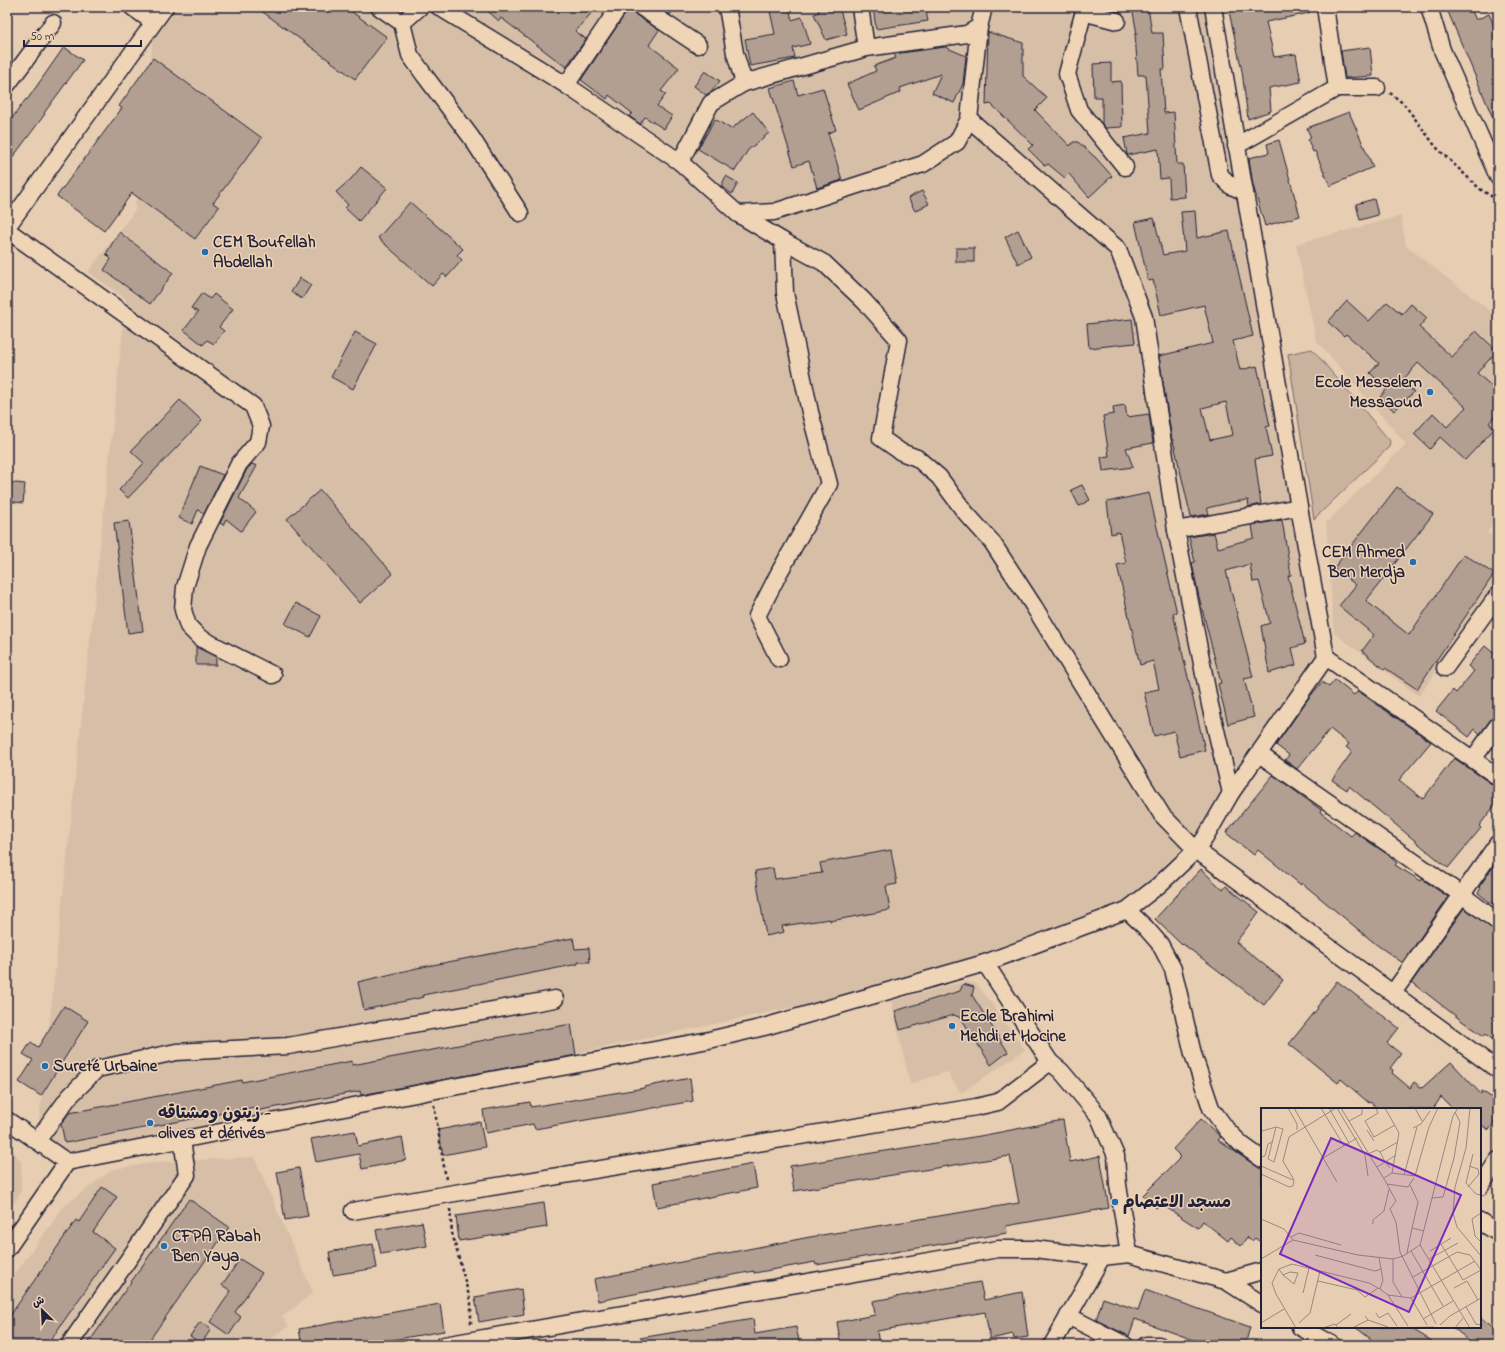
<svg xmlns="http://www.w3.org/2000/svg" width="1505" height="1352" font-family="'Indie Flower','Playpen Sans Arabic',sans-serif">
  <rect width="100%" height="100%" fill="#e7cdb1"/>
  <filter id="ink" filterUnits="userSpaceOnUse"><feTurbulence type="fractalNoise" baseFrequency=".025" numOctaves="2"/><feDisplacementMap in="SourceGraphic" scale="8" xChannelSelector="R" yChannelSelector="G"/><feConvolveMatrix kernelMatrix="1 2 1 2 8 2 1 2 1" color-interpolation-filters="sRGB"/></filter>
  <g filter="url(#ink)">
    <g fill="#d7bfa7">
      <path d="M156,7H1217L1326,657L1231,793L1127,910L939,976L67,1162L37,1141L126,299L88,272L135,210Z"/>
      <path d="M1401,216L1406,246L1498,317V517L1487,532L1498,540V584L1419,696L1334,633L1326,523L1406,444L1316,340L1296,244Z"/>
      <path d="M966,981L978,985L1025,1050L961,1093L947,1072L910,1084L891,1001Z"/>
      <path d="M7,1141L21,1162V1191L7,1215Z"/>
      <path d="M254,1157L313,1293L282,1317L289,1326L262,1345H7V1285L64,1206L113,1169L158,1162Z"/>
    </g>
    <path fill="#c9b39f" stroke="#766a6d" d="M1312,349L1390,441L1389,447L1314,519L1288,354Z"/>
    <g fill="#b29f91" stroke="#22223b" fill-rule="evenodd">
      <path d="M256,7H345L387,37L355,79Z"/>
      <path d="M483,7H597L575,31L586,39L566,67L501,18L499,21Z"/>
      <path d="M630,7H632L633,12L636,15L659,30L649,45L679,68L661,91L666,94L657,106L672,116L664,129L645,117L640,124L629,116L632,113L609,95L607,99L581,80Z"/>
      <path d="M658,7H675L670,15Z"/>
      <path d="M789,7L792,20L802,17L810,44L793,48L795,58L750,66L745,39L775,34L770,11Z"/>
      <path d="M817,7H839L847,34L826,40L814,14L819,12Z"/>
      <path d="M873,7H925L928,21L876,29Z"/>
      <path d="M1132,7H1148L1152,33H1163L1165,69H1161L1164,113L1174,112L1177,164H1183L1185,197L1170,198L1169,178L1160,179L1158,149L1128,155L1127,154L1124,138L1150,133L1146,75H1138L1135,34H1137Z"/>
      <path d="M1228,7H1308L1309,13L1266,22L1274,57L1296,54L1301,82L1269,88L1271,111L1248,119L1242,71Z"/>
      <path d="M1446,7H1470L1476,20L1489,14L1498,35V130Z"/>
      <path d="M988,32L1023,43V76L1047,98L1035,110L1070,146L1073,142H1078L1096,158L1112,176L1089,197L1069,174L1065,178L1048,164L1045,166L1028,149L1033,145L991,104L986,105Z"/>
      <path d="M64,47L83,60L44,113L45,114L7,165V125L26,99L27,100Z"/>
      <path d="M945,47L966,56L963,84L954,103L932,93L941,74L900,88L901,92L859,110L847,84L876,71L874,66L896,58L894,54Z"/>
      <path d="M1370,47L1373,76L1345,78L1341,51Z"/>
      <path d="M153,58L262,138L213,203L219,207L195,239L132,193L104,231L57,196L122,108L119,106Z"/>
      <path d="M1111,63V82L1121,81L1122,127L1105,128L1102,124V97H1094L1093,64Z"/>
      <path d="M705,71L720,81L712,91L706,95L694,86Z"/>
      <path d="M794,81L798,95L823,88L836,130L828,133L842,180L817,188L809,161L794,166L770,88Z"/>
      <path d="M753,112L769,133L748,150L735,171L698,149L715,119L731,129Z"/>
      <path d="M1349,112L1373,167L1330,186L1315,151L1313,152L1308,140L1311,138L1307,128Z"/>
      <path d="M1279,140L1300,216L1265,226L1253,185L1249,158L1269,153L1267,144Z"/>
      <path d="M361,167L387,188L359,221L345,208L348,205L336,192L351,179Z"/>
      <path d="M726,176L738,183L732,194L721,186Z"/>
      <path d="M922,191L929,204L915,211L908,198Z"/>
      <path d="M1374,199L1378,215L1360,220L1356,204Z"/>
      <path d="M410,202L463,249L457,255L462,260L447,277L443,274L432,286L378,238Z"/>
      <path d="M1195,211L1197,238L1229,231L1253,336L1233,341L1240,370L1257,366L1270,426L1266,427L1272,456L1255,459L1261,504L1249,507L1248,500L1233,502L1207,508L1209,514L1191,517L1173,440H1172L1159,356L1213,343L1204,305L1161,315L1153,280L1148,281L1135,222L1154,218L1163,255L1185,251L1181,212ZM1226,402L1233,435L1210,440L1202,408Z"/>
      <path d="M1018,230L1031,257L1018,264L1005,237Z"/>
      <path d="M119,232L173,273L150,304L104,270L111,259L106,254Z"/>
      <rect x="956" y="248" width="18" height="14"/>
      <path d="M300,278L311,285L302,299L291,292Z"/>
      <path d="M202,293L210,299L214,294L233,309L219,327L224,331L214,344L207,340L203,345L184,330L198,312L191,308Z"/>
      <path d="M1347,301L1369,321L1387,302L1402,314L1411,304L1427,318L1419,327L1452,357L1476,331L1497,351L1477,373L1498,392V412L1489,423L1495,428L1465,460L1440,437L1430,449L1414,434L1433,413L1447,427L1466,407L1418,363L1402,381L1414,392L1394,411L1380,397L1387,389L1370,373L1379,363L1346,334L1344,336L1328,322Z"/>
      <path d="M1132,319L1135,343L1089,348L1087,324Z"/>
      <path d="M355,332L377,344L353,389L331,377Z"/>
      <path d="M180,400L202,421L128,498L119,490L144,463L131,451Z"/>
      <path d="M1125,405L1127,417L1149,414L1153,443L1126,448L1133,467L1103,471L1101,457L1109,456L1103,416L1114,414L1113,407Z"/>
      <path d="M252,464L257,466L239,498L256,512L241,531L226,519L223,525L220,523L247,469Z"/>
      <path d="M200,466L223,475L204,514L198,510L192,524L179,518Z"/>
      <path d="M7,482L25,484L23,503L7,501Z"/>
      <path d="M1082,485L1090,500L1079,506L1071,490Z"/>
      <path d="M1397,487L1433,514L1366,601L1409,635L1464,554L1494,574L1417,689L1385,668L1384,669L1362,651L1374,635L1339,606L1356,585L1334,568Z"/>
      <path d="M320,490L393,574L360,603L287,519Z"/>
      <path d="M1149,493L1177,613H1173L1205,750L1180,756L1174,731L1154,736L1144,692L1159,689L1153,661L1140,665L1117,565L1126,563L1119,532L1111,534L1107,502Z"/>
      <path d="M1282,520L1291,575L1288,576L1305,644L1292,648L1296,665L1269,673L1261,626L1270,623L1259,581L1253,582L1250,564L1226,571L1253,677L1244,679L1254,717L1228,724L1218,684L1221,683L1199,597L1192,563L1195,562L1189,537L1214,533L1218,548L1254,538L1252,525Z"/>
      <path d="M129,521L143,631L128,633L114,523Z"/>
      <path d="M296,603L321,616L310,637L285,624Z"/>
      <path d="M1485,646L1498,657V716L1491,719L1480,734L1475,729L1469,737L1436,711L1453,690L1456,693L1474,671L1468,666Z"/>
      <path d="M196,647L216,657V665H196Z"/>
      <path d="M1335,680L1354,695L1358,691L1431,742L1399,780L1423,799L1454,758L1493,785L1498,787V801L1479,826L1481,828L1448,868L1349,786L1347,790L1332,780L1352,752L1346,747L1349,744L1330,729L1297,769L1285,760L1289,755L1276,745L1308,699L1322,682L1329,687Z"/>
      <path d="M1273,775L1309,801L1321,810L1320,812L1351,836L1355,832L1387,854L1397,863L1395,865L1421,881L1422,879L1448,897L1403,963L1377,945L1302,883L1301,885L1258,850L1254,855L1226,833Z"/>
      <path d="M891,850L897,884L886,886L890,910L830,921V919L782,926L784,932L766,936L755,871L773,868L775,879L822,873L820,863Z"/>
      <path d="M1498,860V896L1492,904L1478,893L1481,888L1479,887Z"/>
      <path d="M1201,869L1223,890L1226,886L1259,912L1236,942L1283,980L1264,1005L1183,944L1182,945L1155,919Z"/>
      <path d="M1464,908L1498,933V1044L1486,1034L1484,1036L1462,1021L1412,982Z"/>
      <path d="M573,938L575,949L589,948L590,962H578V964L423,995L424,997L364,1010L358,982L417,968Z"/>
      <path d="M1337,981L1399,1028L1387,1043L1401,1054L1390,1068L1393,1070L1392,1073L1410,1088L1414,1082L1422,1088L1451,1062L1481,1094L1482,1091L1498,1102V1117L1489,1130L1480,1124V1109H1453L1441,1097L1433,1109H1378L1370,1102L1369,1103L1341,1079L1338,1083L1289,1044L1318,1008L1317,1007Z"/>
      <path d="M963,984L974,987L972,995L1008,1052L991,1065L961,1018L954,1015L900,1030L895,1011L960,991Z"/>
      <path d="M64,1006L88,1021L41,1096L19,1082L33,1060L23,1054L31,1042L38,1047Z"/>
      <path d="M571,1024L576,1055L361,1095L360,1091L256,1111L255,1107L65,1143L61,1124L69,1113L242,1080V1082L352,1061V1065Z"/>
      <path d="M690,1078L693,1101L535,1129L533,1124L486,1133L483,1110L530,1102L531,1107L644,1088V1087Z"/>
      <path d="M1201,1119L1221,1137L1218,1140L1262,1170V1243L1255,1238L1252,1241L1248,1237L1241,1246L1231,1237L1228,1241L1203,1221L1198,1228L1161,1204L1156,1208L1143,1195L1181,1157L1173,1149Z"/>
      <path d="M1063,1120L1070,1162L1100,1156L1109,1208L1006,1226L1007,1233L816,1265L815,1262L754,1273V1271L598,1301L594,1279L810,1237L1019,1203L1010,1156L794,1191L790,1166L980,1136Z"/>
      <path d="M480,1122L485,1147L443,1155L438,1130Z"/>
      <path d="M355,1131L358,1146L402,1137L406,1160L362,1169L359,1154L316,1162L311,1139Z"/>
      <path d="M753,1164L757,1188L657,1207L653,1183Z"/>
      <path d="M299,1168L308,1216L285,1220L277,1172Z"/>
      <path d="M102,1187L117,1197L93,1232L115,1248L47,1345H7V1320L76,1220L79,1222Z"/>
      <path d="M189,1199L229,1227L146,1345H87Z"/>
      <path d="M544,1203L547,1227L459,1241L456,1216Z"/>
      <path d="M422,1222L427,1246L381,1254L376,1230Z"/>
      <path d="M373,1244L377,1268L333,1275L329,1252Z"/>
      <path d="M240,1259L262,1273L235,1312L241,1317L229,1335L210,1322L231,1291L222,1285Z"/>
      <path d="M980,1282L984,1300L1022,1292L1028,1337L1014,1339L1013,1334L990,1339L985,1312L877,1331L879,1345H841L837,1322L875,1315L873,1301Z"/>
      <path d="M521,1289L524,1314L479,1322L475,1297Z"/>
      <path d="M1145,1290L1250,1327L1245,1345H1208L1135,1319L1129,1336L1096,1320L1103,1298L1138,1310Z"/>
      <path d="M440,1304L444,1331L362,1345H302L299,1329Z"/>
      <path d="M1480,1317L1498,1331V1345H1475L1452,1327H1480Z"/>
      <path d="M753,1319L755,1334L796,1327L800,1345H641L640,1338Z"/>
      <path d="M200,1322L211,1329L201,1344L190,1336Z"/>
      <path d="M1355,1327H1409L1438,1345H1379Z"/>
    </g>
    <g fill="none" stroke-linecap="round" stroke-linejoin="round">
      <g stroke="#22223b" stroke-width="19">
        <g id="minor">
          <path d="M132,7L153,22"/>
          <path d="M379,7L402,23"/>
          <path d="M439,7L566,85L680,162L738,214L774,212L923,164L957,142L969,119L979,27"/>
          <path d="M641,7L698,45"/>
          <path d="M727,7L735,53L744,83"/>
          <path d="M860,7L866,48"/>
          <path d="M1085,7L1067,74L1079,110L1125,167"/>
          <path d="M1188,7L1220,175L1231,186L1245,192"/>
          <path d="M1429,7L1442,50L1498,177"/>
          <path d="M1083,12L1117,21"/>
          <path d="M402,23L410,55L425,76L471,137L520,213"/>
          <path d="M402,23L420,7"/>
          <path d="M7,85L53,23"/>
          <path d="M566,85L619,7"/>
          <path d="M1337,88H1377"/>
          <path d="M969,119L1118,249L1144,317L1176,530"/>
          <path d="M1236,146L1337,88L1325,7"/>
          <path d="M680,162L711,103L744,83L866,48L967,34L979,27L983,11L982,7"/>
          <path d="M738,214L783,241L824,263L864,301L899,340L881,438L901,452L917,458L939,477L965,512L992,542L1033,605L1162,815L1196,850L1498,1070"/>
          <path d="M7,227L165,7"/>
          <path d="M7,230L253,406L261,426L258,442L239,464L198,546L185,587L183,610L188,626L200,638L273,675"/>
          <path d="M1326,657L1498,777"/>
          <path d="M779,659L757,616L780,571L829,484L810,412L785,293L783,241"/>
          <path d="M1445,668L1498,595"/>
          <path d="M1259,754L1462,895L1498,922"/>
          <path d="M1473,759L1498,725"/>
          <path d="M1231,793L1210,705L1176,530L1299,507"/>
          <path d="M1127,910L1146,928L1160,944L1173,969L1193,1054L1211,1108L1227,1130L1241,1144L1262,1159"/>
          <path d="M1393,993L1498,843"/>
          <path d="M1050,1062L1061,1071L1098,1115L1116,1156L1118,1185L1129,1254"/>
          <path d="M7,1120L67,1162L431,1091L709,1040L764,1027L985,963L1127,910L1159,885L1196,850L1205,838L1231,793L1326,657L1299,507L1213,7"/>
          <path d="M37,1141L69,1097L97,1069L176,1052L288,1046L555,999"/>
          <path d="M1480,1187L1498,1160"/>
          <path d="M353,1211L449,1194L976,1107L998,1102L1050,1062L985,963"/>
          <path d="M1480,1221L1498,1233"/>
          <path d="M7,1249L67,1162"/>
          <path d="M1226,1281L1262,1271"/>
          <path d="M1068,1316L1125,1345"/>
          <path d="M1300,1327L1333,1345"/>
          <path d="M69,1345L187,1175L182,1139"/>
          <path d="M444,1345L998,1249H1034L1102,1257L1129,1254L1226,1281L1262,1304"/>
          <path d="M1052,1345L1102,1257"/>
          <path d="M1146,1345H1159"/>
        </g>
      </g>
      <g stroke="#22223b" stroke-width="2.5" stroke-dasharray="3 3" stroke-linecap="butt">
        <path d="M1390,93L1404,104L1436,147L1480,189L1491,196L1498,198"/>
        <path d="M434,1105L446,1179"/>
        <path d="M450,1209L452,1233L471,1303V1326"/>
      </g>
      <use href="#minor" stroke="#efd4b6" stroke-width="16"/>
    </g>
  </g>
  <g fill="#1f6fb2" stroke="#efd4b6" stroke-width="1.5">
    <circle cx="205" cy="252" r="4"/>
    <circle cx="1430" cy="392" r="4"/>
    <circle cx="1413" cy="562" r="4"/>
    <circle cx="952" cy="1026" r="4"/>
    <circle cx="45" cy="1066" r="4"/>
    <circle cx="150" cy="1123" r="4"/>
    <circle cx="1115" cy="1202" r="4"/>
    <circle cx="164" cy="1246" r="4"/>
  </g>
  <g text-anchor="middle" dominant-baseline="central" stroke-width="3" stroke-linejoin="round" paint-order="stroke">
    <g font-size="17" font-weight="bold" fill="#22223b" stroke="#efd4b6" text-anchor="start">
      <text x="213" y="242">CEM Boufellah<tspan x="213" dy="20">Abdellah</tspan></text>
      <text x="1422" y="382" text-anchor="end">Ecole Messelem<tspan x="1422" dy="20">Messaoud</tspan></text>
      <text x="1405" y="552" text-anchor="end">CEM Ahmed<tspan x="1405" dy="20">Ben Merdja</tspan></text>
      <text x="960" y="1016">Ecole Brahimi<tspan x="960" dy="20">Mehdi et Hocine</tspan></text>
      <text x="53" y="1066">Sureté Urbaine</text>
      <text x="158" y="1113">زيتون ومشتاقه -<tspan x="158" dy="20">olives et dérivés</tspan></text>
      <text x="1123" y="1202">مسجد الاعتصام</text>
      <text x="172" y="1236">CFPA Rabah<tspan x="172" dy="20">Ben Yaya</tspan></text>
    </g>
  </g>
  <g transform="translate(1261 1108)">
    <rect width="220" height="220" fill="#e7cdb1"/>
    <path fill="none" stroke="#988982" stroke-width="1" d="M27,0L36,16V22M33,0L76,74M60,0L83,38M68,0L88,35M76,0L104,47L107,68M80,0L126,76L147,79L153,70M115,0L117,5L104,13L113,29L134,17M124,0L138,25L131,65M154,0L161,13M209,0L205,40L194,79L192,105L196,119L220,148M88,13L101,6V0M152,20L160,16L169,3M106,22L113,33M1,23L15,19L22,21L13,54L7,51L15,19M107,46L116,42L119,44L137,34M212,46L205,75L215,86L220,87M0,49L4,48L7,36L11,34M62,50L96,30M0,58L32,72M116,59L124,54L119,44M129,60L124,54L135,47M0,66L28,79L32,78L33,72L22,53L28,29L75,0M143,67L156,19M123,70L131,65L154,68L168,19L177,0M126,76L135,93L129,101L135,114L139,144L175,216M149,77L157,94L151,120M207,79L218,66L217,61L208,58M171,90L182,89L193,50L199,14L194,4M220,105L211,111L214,128L220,134M0,111L23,121L32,132L97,147L132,151L142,148L159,137L192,8L197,0M112,116V112L123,103L128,81M30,129L38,125L80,137M180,136L202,172L220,162M159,137L209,220M150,143L182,198M169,143L190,130M146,145L151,120L163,123M54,147L114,163L120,161L118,150M0,151L32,132M132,151V174L141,189M168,151L197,135M18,161L22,167L33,176L37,165L29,164L22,167M152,169L196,144L209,147L220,162M57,173L96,182L104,189L117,180M193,180L206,173L217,192M119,181L122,172L120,161M42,185L48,160M127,187L150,190L214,153M150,190L166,217M205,199L215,216L220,217M115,205L118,210L127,205L136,218M104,208L107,212L127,219M162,211L192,193M0,215L23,201M38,215L49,205L59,163M75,217L90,206M179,217L189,208L220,190M35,220L15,186L11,175L18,161L31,156L108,175L119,181L127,187L147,218M62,220L74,216L77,220M91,220L107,212M125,220L173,219M194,220L202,210"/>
    <path fill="#7b2cbf" fill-opacity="0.15" stroke="#7b2cbf" stroke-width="2" d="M70,30L200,87L148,204L19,146Z"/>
    <rect width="220" height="220" fill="none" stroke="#22223b" stroke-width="2"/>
  </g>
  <rect width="1505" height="1352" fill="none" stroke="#efd4b6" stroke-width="24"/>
  <rect x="12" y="12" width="1481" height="1328" fill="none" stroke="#22223b" stroke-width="1.5" filter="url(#ink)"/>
  <g transform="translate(42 1310) rotate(336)" stroke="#efd4b6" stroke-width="3" paint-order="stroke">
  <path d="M0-3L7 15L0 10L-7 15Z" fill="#22223b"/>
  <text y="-6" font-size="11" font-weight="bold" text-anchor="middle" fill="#22223b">ش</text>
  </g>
  <path d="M24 40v6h117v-6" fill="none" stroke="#22223b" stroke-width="2"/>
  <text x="30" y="40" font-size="12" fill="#22223b" stroke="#efd4b6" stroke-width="3" paint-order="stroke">50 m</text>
</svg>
